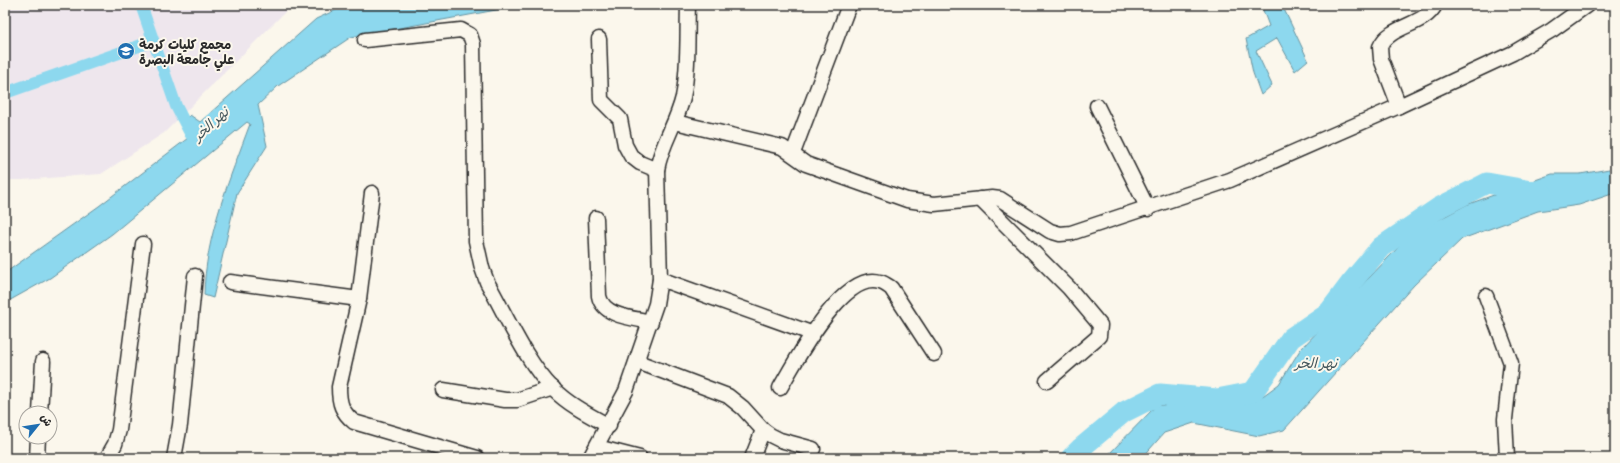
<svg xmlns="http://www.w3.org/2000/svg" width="1620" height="463" font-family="Itim,'Playpen Sans Arabic',sans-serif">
  <rect width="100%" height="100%" fill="#fbf7ec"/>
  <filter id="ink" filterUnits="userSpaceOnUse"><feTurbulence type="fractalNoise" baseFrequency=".025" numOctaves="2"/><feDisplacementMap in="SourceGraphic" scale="8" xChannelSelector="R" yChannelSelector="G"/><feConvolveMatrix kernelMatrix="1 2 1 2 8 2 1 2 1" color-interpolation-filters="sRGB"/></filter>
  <g filter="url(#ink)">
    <path fill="#eee6ed" d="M5,5H299L289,8L164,133L101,174L22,180H5Z"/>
    <g fill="#8dd8ee" stroke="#6693a0">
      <path d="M347,5H523L351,37L278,86L258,105L267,146L237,193L213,298L204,295C205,237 230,178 250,124L247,122L112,234L50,278L5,303V273L99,206L188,138L181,125L190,115L200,122L316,19Z"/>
      <path d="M1261,5H1282L1308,60L1295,71L1277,38L1256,51L1272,85L1261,95L1253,73L1246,39L1269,26Z"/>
      <path d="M1615,168V193L1579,205L1538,211L1462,239L1414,285L1284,430L1259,436L1194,423L1164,433L1142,458H1105L1156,406L1182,402L1256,401L1279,384L1300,350L1410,235L1466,205L1552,174H1580Z"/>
    </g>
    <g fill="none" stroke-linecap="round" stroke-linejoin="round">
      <g stroke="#8dd8ee" stroke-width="12">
        <path d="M141,5L176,106L191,135"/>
        <path d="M5,93L153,41"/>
      </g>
      <path stroke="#8dd8ee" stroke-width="21" d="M1071,458L1081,448L1124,412L1160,394L1217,399L1253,392L1291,338L1329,312L1350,284L1381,247L1440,207L1487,183L1542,193"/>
      <g stroke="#2b2b2b" stroke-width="17">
        <g id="minor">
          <path d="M599,39L601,100L620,119L625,145L631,156L640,163L657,170"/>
          <path d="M365,40L461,30L470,35L473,44L476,241L482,268L487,282C506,315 526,362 553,389C569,405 589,415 609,426"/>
          <path d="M1097,106L1148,209"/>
          <path d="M1399,106L1381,59L1380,47C1389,25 1425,26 1435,5"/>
          <path d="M675,122L782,147L806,164L907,200L934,204L992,198L1000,199L1050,231L1060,234L1071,233L1230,180L1399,106L1513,53L1552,30L1587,5"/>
          <path d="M793,153L849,5"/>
          <path d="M372,193L359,299L339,387C339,404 342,412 354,422L477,458"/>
          <path d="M980,199L1069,288L1100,325L1099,336L1047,381"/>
          <path d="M596,218L599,296C603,317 634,318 651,322"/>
          <path d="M660,279L811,333"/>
          <path d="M230,282L359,299"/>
          <path d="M1486,296L1511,363L1505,419L1507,458"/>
          <path d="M638,362L728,396L743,408L763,430L770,435L780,440L813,449"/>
          <path d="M780,388C795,362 843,270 880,282C884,283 888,286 891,288L934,354"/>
          <path d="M443,390L505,400H517L553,388"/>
          <path d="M40,413L43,361"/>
          <path d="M597,447L640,458"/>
          <path d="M37,458L38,437"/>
          <path d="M107,458L115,444L119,430L143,244"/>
          <path d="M174,458L180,425L195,276"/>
          <path d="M590,458L626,391L656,304L660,279L657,170C661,144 677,123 683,97C689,68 687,35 688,5"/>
          <path d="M752,458L763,430"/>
        </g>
      </g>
      <use href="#minor" stroke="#fbf7ec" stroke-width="14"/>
    </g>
  </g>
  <defs>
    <g id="university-disc" transform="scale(0.9)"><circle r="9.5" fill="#1f6fb2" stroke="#fbf7ec"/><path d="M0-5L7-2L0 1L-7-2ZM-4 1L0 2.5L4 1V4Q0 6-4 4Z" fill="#fff"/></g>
  </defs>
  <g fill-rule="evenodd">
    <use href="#university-disc" x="126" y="51"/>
  </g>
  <g text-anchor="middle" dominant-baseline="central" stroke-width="4" stroke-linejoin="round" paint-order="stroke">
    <g font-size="13" font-weight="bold" fill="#2b2b2b" stroke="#fbf7ec" text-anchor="start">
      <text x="139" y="44">مجمع كليات كرمة<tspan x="139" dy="15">علي جامعة البصرة</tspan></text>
    </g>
    <g font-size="14" font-style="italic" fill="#44565c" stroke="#fbf7ec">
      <text transform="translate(211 124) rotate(-42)">نهر الخر</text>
      <text x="1316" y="363">نهر الخر</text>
    </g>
  </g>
  <rect width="1620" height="463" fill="none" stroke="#fbf7ec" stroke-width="20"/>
  <rect x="10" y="10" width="1600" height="443" fill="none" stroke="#2b2b2b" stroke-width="1.5" filter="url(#ink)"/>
  <g transform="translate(38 425) rotate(60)"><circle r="19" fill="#fbf7ec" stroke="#a8a59f"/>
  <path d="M0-3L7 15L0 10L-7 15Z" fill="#1f6fb2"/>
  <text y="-6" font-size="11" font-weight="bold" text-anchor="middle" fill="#2b2b2b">ش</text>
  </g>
</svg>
